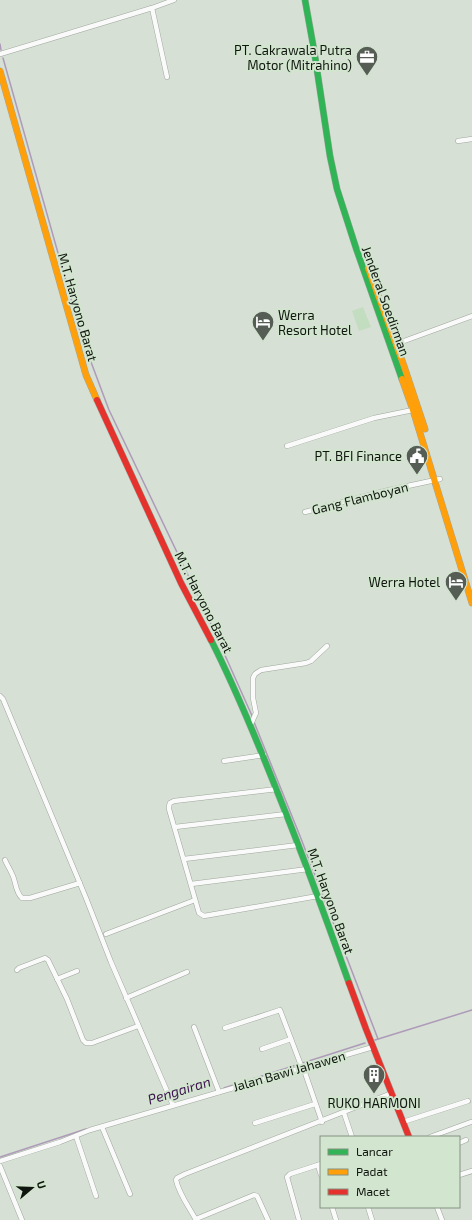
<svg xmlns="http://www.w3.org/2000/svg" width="472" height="1220" font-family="'Exo 2',sans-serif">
  <rect width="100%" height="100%" fill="#d6e0d4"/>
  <path fill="#c3ddc0" d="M363,307L371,327L359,331L352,311Z"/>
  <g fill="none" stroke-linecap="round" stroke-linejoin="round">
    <g stroke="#ae9ab9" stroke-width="1.5">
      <path d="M0,44L1,50"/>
      <path d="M3,58L82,338L109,410L207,615L253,718"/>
      <path d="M254,722L300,836L378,1039"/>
      <path d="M375,1040L472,1010"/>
      <path d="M224,1088L365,1043"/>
      <path d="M0,1157L86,1129"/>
    </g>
    <g stroke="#a0a79e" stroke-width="5.5">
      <g id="street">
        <path d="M152,8L167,77"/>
        <path d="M0,54L152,8L174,0"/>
        <path d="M458,141L472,139"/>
        <path d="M396,344L472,316"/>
        <path d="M287,446L374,418L413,410"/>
        <path d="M305,512L389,490L440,479"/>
        <path d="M0,696L3,699L86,898L111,962L173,1105"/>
        <path d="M251,724L256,713L253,698V678L255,674L261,670L306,663L311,661L327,646"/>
        <path d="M224,761L264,755"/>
        <path d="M277,789L174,801L170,803L169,806V809L199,913L204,916L318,896"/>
        <path d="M175,827L286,814"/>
        <path d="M184,859L298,845"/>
        <path d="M5,860C7,865 10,869 12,874C16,881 15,892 22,898H30L80,883"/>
        <path d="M191,884L308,869"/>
        <path d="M106,934L195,900"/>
        <path d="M17,970L19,968L45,958L48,960L67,999L83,1040L86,1043H92L138,1026"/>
        <path d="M57,979L77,971"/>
        <path d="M126,998L187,972"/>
        <path d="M194,1027L219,1092"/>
        <path d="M225,1028L280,1010L302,1068"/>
        <path d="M262,1049L291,1039"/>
        <path d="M303,1067L322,1122"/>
        <path d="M344,1113L352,1137"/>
        <path d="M403,1122L468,1101"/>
        <path d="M255,1123L315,1104"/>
        <path d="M102,1127L130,1194"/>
        <path d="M76,1136L96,1196"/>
        <path d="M430,1137L471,1122"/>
        <path d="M459,1143L466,1140"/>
        <path d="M0,1161L60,1142L90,1130L373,1047"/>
        <path d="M318,1165L321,1175"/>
        <path d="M0,1166L22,1220"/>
        <path d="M459,1175L472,1171"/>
        <path d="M332,1207L336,1220"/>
        <path d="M368,1207L372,1220"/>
        <path d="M437,1207L442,1220"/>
        <path d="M196,1219L254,1195L257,1196L268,1220"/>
        <path d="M196,1220C189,1207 179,1194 176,1180L177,1178L185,1174L392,1093"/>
        <path d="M299,1220L287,1177L290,1174L321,1164"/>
      </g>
    </g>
    <g stroke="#a0a79e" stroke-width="7">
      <g id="fast">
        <path d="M305,0L314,50L330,156L337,189L356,248L402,379"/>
        <path d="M211,640C237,691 258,743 279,796C304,858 327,921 349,983"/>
      </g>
    </g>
    <g stroke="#a0a79e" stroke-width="7">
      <g id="slow">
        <path d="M0,71L86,375L97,400"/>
        <path d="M368,268L404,366L425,429"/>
        <path d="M402,379L413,410L472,603"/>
      </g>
    </g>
    <g stroke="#a0a79e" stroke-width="7">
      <g id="jam">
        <path d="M97,400L181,583L211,640"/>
        <path d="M349,983L366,1029L409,1137"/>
      </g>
    </g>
    <use href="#street" stroke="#f9faf9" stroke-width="4.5"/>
    <use href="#fast" stroke="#30b455" stroke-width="6"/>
    <use href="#slow" stroke="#ff9f0a" stroke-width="6"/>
    <use href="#jam" stroke="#e5322d" stroke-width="6"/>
  </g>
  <defs>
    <g id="office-pin" transform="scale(1.15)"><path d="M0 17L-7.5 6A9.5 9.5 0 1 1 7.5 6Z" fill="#555d54" stroke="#d2e5cf"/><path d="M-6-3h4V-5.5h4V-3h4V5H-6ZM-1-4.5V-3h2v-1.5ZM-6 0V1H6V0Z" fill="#fff"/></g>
    <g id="hotel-pin" transform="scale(1.15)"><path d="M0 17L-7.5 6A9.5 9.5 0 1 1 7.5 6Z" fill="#555d54" stroke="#d2e5cf"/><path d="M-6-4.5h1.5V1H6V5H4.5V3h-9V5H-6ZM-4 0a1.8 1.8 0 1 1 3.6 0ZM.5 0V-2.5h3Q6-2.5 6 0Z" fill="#fff"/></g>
    <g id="civic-pin" transform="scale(1.15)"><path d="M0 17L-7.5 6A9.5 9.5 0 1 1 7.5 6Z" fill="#555d54" stroke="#d2e5cf"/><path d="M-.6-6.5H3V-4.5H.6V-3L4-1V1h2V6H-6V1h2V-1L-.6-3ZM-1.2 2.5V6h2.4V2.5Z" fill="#fff"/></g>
    <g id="building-pin" transform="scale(1.15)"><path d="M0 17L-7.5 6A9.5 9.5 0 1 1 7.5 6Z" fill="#555d54" stroke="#d2e5cf"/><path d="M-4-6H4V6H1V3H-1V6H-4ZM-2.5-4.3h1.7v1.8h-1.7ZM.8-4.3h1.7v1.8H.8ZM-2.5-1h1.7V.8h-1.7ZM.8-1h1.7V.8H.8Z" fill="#fff"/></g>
  </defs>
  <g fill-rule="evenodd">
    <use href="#office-pin" x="367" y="57"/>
    <use href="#hotel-pin" x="263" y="322"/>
    <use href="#civic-pin" x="417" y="456"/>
    <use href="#hotel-pin" x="456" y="582"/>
    <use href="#building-pin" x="374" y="1075"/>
  </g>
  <g text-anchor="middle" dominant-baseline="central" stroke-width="4" stroke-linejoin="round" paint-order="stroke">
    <g font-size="13" fill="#10160f" stroke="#d2e5cf" text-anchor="end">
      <text x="352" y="50">PT. Cakrawala Putra<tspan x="352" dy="15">Motor (Mitrahino)</tspan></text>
      <text x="278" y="315" text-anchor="start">Werra<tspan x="278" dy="15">Resort Hotel</tspan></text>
      <text x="402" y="456">PT. BFI Finance</text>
      <text x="440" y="582">Werra Hotel</text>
      <text x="374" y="1103" text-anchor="middle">RUKO HARMONI</text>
    </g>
    <g font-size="13" fill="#10160f" stroke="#d2e5cf">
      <text transform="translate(386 301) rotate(70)">Jenderal Soedirman</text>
      <text transform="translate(78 307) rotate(74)">M.T. Haryono Barat</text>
      <text transform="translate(360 498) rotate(-14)">Gang Flamboyan</text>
      <text transform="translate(204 602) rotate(63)">M.T. Haryono Barat</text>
      <text transform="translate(331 901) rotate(70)">M.T. Haryono Barat</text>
      <text transform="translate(289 1071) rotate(-16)">Jalan Bawi Jahawen</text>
    </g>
    <g font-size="14" font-style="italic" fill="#3f1451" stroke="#d2e5cf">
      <text transform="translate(179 1090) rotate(-17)">Pengairan</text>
    </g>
  </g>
  <rect x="320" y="1136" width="140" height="72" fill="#d2e5cf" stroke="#849282"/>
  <rect x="328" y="1149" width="20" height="6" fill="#30b455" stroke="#849282"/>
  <text x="356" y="1156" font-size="12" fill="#10160f">Lancar</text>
  <rect x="328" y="1169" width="20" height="6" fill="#ff9f0a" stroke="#849282"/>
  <text x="356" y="1176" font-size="12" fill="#10160f">Padat</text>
  <rect x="328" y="1189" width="20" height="6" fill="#e5322d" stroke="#849282"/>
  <text x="356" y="1196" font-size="12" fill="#10160f">Macet</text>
  <g transform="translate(32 1188) rotate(71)" stroke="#d2e5cf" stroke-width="3" paint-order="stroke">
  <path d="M0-3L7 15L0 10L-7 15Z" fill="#10160f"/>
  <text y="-6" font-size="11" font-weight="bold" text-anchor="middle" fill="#10160f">U</text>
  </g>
</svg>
